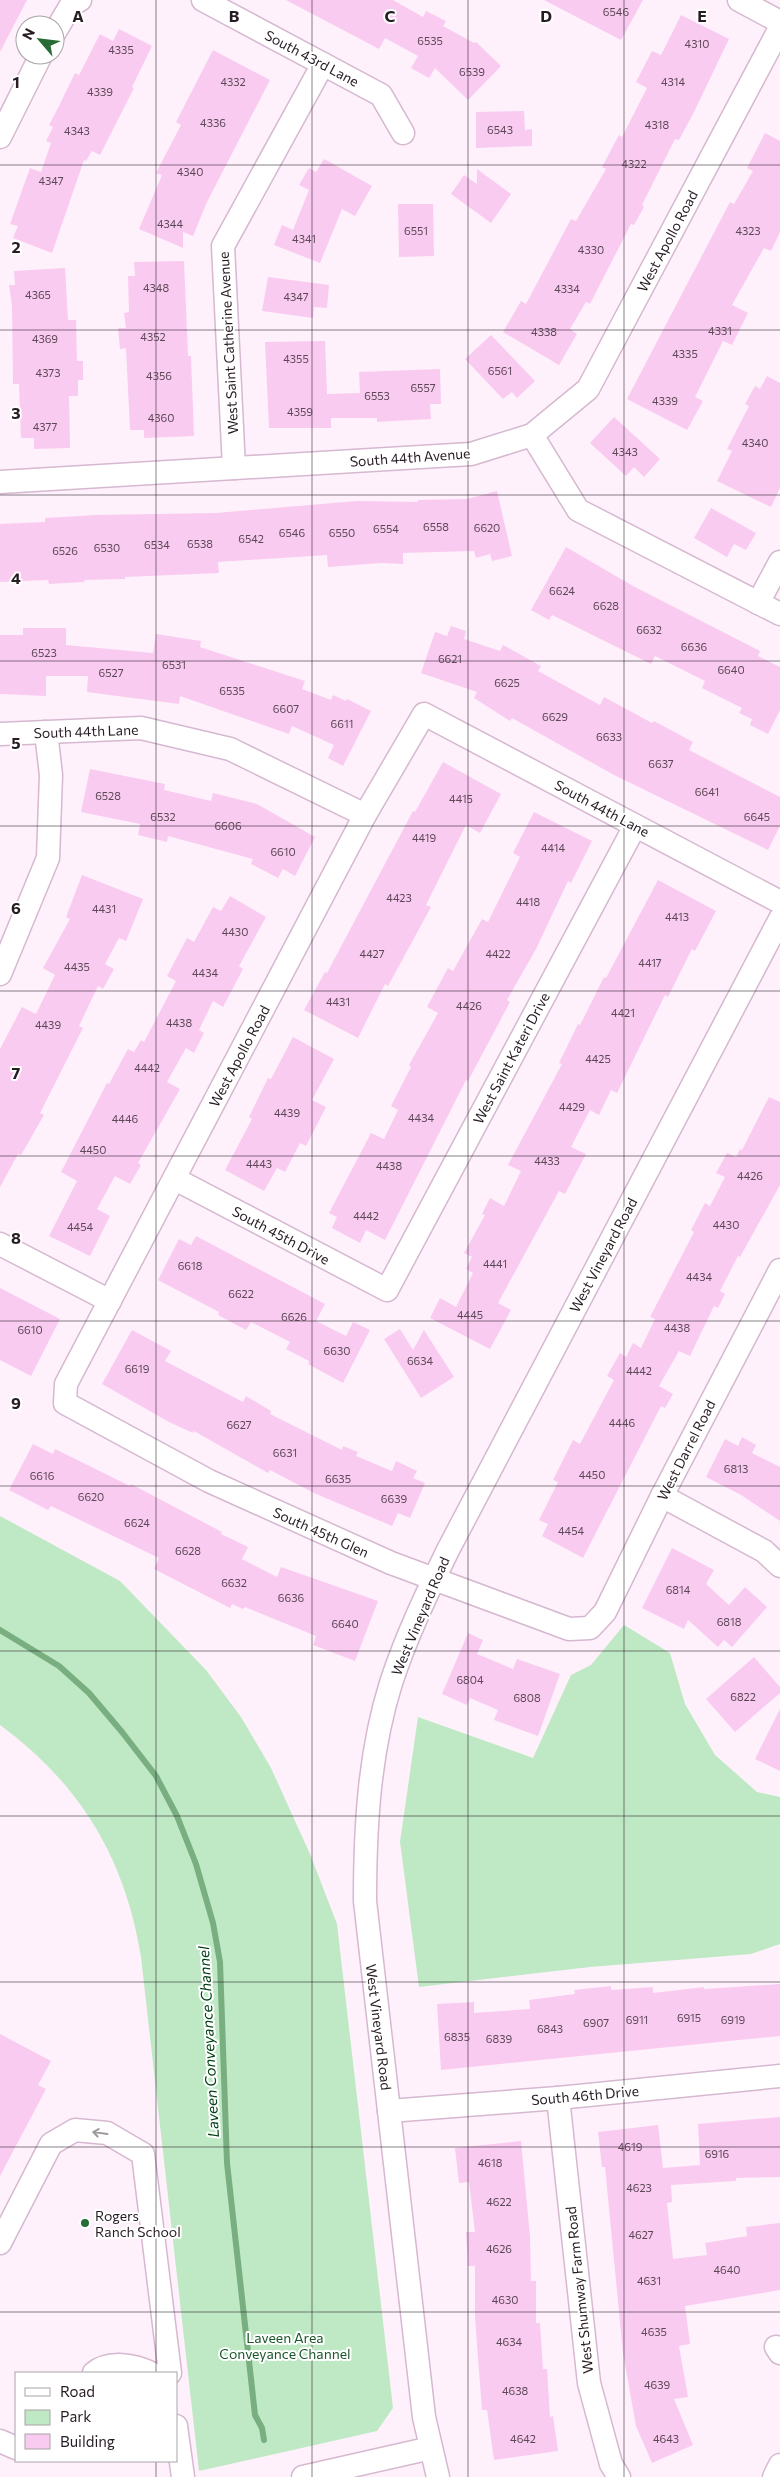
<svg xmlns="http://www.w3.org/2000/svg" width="780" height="2477" font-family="Commissioner,sans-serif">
  <rect width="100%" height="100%" fill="#fef1fb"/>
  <g fill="#bfe9c4">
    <path d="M0,1516L120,1581L206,1670L241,1717L271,1768L310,1854L337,1924L393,2408L377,2431L199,2471L141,1957C125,1858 81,1785 0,1725Z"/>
    <path d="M624,1625L670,1653L685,1704L715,1755L757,1792L780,1797V1944L751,1954L590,1967L419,1987L400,1842L418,1717L533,1758L571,1675L591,1665Z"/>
  </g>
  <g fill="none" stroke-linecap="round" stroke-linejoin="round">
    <path stroke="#78ae80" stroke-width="6" d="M0,1630L59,1666L89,1693L122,1732L156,1776L177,1816L196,1864L213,1923L220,1962L227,2163L255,2415L262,2428L264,2440"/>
  </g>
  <g fill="#facbf0">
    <path d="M0,0H27L0,52Z"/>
    <path d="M286,0H393L423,17L426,11L446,21L443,26L474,43L476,42L501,66L468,100L435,68L429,78L411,68L418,56L385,38L379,49Z"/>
    <path d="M544,0H643L621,40Z"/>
    <path d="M681,15L729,39L694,112L679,140L675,139L642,205L644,207L634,225L631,224L590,304L586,302L570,329L577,334L559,365L503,332L521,301L526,304L571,219L576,221L606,169L602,167L619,135L622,137L647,88L636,82L652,51L661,55Z"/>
    <path d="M119,29L152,46L132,87L134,88L100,155L92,151L86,161L84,160L52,253L13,238L18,226L10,224L30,168L41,172L51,143L46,141L53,127L49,125L58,108L75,73L79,75L100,34L113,41Z"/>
    <path d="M213,50L270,80L207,202L193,236L183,232V248L139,229L162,175L156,173L181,125L176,122Z"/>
    <path d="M524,111L525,130L532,129V146L476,148V112Z"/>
    <path d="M765,133L780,141V232L771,251L764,248L732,305L748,313L732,345L723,341L695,397L703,401L687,430L627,399L730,202L734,204L753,171L747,168Z"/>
    <path d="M324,159L372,186L355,216L342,209L320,263L274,245L282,225L293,230L309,190L299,185L309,168L316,172Z"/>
    <path d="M477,169L511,194L491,223L451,194L464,175L477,184Z"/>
    <path d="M398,204H433L434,256L399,257Z"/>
    <path d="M184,261L188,356H191L194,436L144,438V430H130L126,348L120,349L118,328H126L124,313L129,312L128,276H135L134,262Z"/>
    <path d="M65,268L68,320H76L77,361H83V380H78V396H69L70,448L34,449V438H21L19,384H13L12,306L9,285H15L14,271Z"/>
    <path d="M268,277L329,285L327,308L314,307L313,318L262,311Z"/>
    <path d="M491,335L535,381L517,398L512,392L503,399L465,359Z"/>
    <path d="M325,341L327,394L360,393L359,372L440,369L441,404H430L431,419L377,422V418H331V428H269L265,342Z"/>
    <path d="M767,376L780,383V488L771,507L717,481L732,451L727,449L749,406L745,404L755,386L760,389Z"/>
    <path d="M614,417L660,459L644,477L634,467L626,476L590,443Z"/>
    <path d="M497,491L512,556L492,561L490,554L476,558L474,551L403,553V564L381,563L328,567L327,555L218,562L219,573L125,577V579L84,580L85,582L49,584L48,580L0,582V524L45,522V518L96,515L216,513L357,501L418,502V500L467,499Z"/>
    <path d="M711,508L756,533L746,550L734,544L727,557L694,538Z"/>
    <path d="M566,547L633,586L760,651L758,656L780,667V710L768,734L750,725L752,719L739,713L742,708L702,688L705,681L655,656L651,664L552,615L549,620L531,610Z"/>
    <path d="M451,626L466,631L464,639L500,651L503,645L541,666L538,671L600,705L604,697L652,723L654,721L693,742L689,750L780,797V826L768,850L614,775L512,718L510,721L474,698L477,692L421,673L435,632L447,636Z"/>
    <path d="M23,628H66V645L153,653L156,634L201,641L200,647L305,681L302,689L331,700L333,695L346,701L347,699L371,711L343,766L328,758L334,745L292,726L289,734L180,696L179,704L87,692L88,676H46V696L0,694V635H23Z"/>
    <path d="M443,762L501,794L480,833L466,825L426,905L431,907L388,986L385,984L358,1038L304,1010L325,972L327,973L413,811L415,812Z"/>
    <path d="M90,769L165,784L164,790L211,801L213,793L257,804L315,837L295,876L283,869L278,878L251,864L253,859L168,836L167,842L138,835L140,824L81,812Z"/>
    <path d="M534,812L592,841L571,883L568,881L536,949L507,1000L510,1002L468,1081L466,1080L385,1240L366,1230L360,1243L332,1228L337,1217L329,1213L371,1133L384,1139L398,1110L391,1106L411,1067L409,1065L438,1013L427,1007L448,968L453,971L482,919L488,922L520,857L513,853Z"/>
    <path d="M82,875L143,899L126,941L119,938L105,964L114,969L103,989L98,986L79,1026L83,1028L40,1113L44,1115L21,1155L18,1154L0,1187V1049L22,1007L36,1014L55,975L43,968L70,919L66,917Z"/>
    <path d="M658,880L716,911L695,951L692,949L668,997L665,995L617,1093L611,1090L599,1115L590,1110L571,1147L586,1154L565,1194L559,1191L498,1303L511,1310L490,1349L430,1318L440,1298L456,1307L473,1273L466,1269L472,1257L464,1253L485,1215L482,1214L490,1198L504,1206L521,1171L508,1165L562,1064L559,1063L578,1024L580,1025L604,977L606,978Z"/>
    <path d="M230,896L266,917L239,966L243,969L223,1007L213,1001L199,1030L204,1033L194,1053L186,1048L167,1082L180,1089L138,1163L141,1165L130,1184L115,1176L97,1209L110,1216L90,1256L49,1236L77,1181L61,1172L107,1083L109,1084L128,1049L134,1052L141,1040L144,1042L176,981L167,976L187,938L194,942L213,907L221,911Z"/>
    <path d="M293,1037L334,1059L312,1100L326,1107L306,1146L300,1143L285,1172L277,1168L264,1191L225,1170L252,1119L249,1117L268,1078L271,1079Z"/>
    <path d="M769,1097L780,1102V1185L740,1257L738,1256L720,1291L725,1294L718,1308L714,1306L690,1356L679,1351L659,1386L673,1394L665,1408L661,1406L583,1558L542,1536L548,1524L539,1520L558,1482L553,1480L573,1440L580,1444L614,1380L607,1376L620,1353L626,1357L633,1343L641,1348L655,1319L650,1317L694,1232L691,1230L705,1203L710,1206L725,1177L716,1173L727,1153L736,1157L740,1149L742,1150Z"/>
    <path d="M196,1236L325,1304L316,1321L346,1336L353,1322L370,1330L343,1383L308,1364L309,1361L286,1349L290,1342L251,1322L246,1330L218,1315L219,1312L158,1280L179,1239L191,1245Z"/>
    <path d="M0,1288L60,1319L31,1376L0,1360Z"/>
    <path d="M400,1329L413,1350L424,1330L454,1377L421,1398L384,1339Z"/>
    <path d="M132,1330L171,1351L165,1361L243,1402L246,1396L271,1411L270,1414L342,1450L343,1446L358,1452L356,1456L392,1471L396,1461L417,1471L413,1478L425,1483L410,1518L398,1513L392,1526L314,1493L270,1470L268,1473L194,1431L193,1433L169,1422L102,1384Z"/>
    <path d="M742,1437L756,1445L752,1453L780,1467V1521L741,1495L706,1477L725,1439L738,1446Z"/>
    <path d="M33,1444L53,1454L55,1449L130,1486L131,1484L222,1532L221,1534L248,1547L242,1559L277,1577L281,1567L378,1601L355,1661L313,1645L316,1636L245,1607L243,1609L232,1604L230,1608L154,1569L159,1558L51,1506L48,1510L9,1490Z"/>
    <path d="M672,1548L714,1570L706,1584L729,1605L745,1587L767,1607L732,1647L724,1640L718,1647L688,1620L684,1629L642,1608Z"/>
    <path d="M468,1633L483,1640L477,1654L513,1669L517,1659L560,1674L538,1736L494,1720L498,1710L470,1698L467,1705L442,1694Z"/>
    <path d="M754,1657L780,1687V1693L735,1732L706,1699Z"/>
    <path d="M780,1709V1771L755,1759Z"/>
    <path d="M780,1984V2036L441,2070L437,2004L474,2002V2013L530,2009L529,2000L575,1994L574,1990L611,1986V1990L653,1987V1993L704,1987V1989Z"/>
    <path d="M0,2034L51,2061L38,2085L46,2089L0,2176Z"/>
    <path d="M780,2117V2177L736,2178V2181L671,2185L672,2202L667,2203L673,2259L707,2255L705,2243L747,2236L746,2227L780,2223V2290L685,2306L690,2344L679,2346L688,2397L674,2399L693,2445L652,2463L636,2426L623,2353L605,2167H602L598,2132L658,2125L663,2168L700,2165L698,2124Z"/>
    <path d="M521,2141L530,2237L531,2281H536V2323H540L543,2369H547L550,2417L553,2416L558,2451L494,2460L487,2410H482L475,2318V2266H468L466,2232H475L469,2182L459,2183L455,2148Z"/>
  </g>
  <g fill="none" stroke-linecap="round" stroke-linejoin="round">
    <g stroke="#d6b8d0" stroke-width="25">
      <g id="minor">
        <path d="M203,0L381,95L403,133"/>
        <path d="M739,0L780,22"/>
        <path d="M55,32L71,5L80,0"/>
        <path d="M0,137L41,55"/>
        <path d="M532,435L578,510L780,614"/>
        <path d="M234,468L223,246L323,64"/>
        <path d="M0,482L471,454L532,435L588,389L780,28"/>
        <path d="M758,603L780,562"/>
        <path d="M0,734L141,728L230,749L365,815"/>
        <path d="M780,902L424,714L365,815L66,1384L65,1403L209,1481L391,1563L569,1629L590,1628L605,1612L662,1496L780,1270"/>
        <path d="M0,974L48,858L51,775L46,732"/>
        <path d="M175,1179L387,1290L635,826"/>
        <path d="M0,1244L110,1301"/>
        <path d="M662,1496L764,1551L780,1566"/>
        <path d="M558,2098L589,2383L611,2464L619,2477"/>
        <path d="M389,2111L558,2098L780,2076"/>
        <path d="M0,2243L51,2144L75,2130L107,2133L143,2154L170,2373"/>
        <path d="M776,2347L780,2353"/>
        <path d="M94,2373C109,2360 135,2365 151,2373"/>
        <path d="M176,2426L183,2477"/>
        <path d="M0,2441L16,2448"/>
        <path d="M303,2477L431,2448"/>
        <path d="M438,2477L424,2417L365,1901C365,1827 369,1753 391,1683C406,1637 427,1593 448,1550L780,919"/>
        <path d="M774,2477L780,2465"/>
      </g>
    </g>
    <use href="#minor" stroke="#fff" stroke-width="22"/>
  </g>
  <defs><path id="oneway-shaft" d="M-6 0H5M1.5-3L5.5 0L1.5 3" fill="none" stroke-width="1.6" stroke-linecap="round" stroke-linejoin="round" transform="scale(1.25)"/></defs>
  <use stroke="#9e999c" href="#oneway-shaft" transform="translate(100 2133) rotate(-172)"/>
  <path fill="none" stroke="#271c24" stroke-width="1" stroke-opacity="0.55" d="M156,0V2373M312,0V2477M468,0V2477M624,0V2477M0,165H780M0,330H780M0,495H780M0,661H780M0,826H780M0,991H780M0,1156H780M0,1321H780M0,1486H780M0,1651H780M0,1816H780M0,1982H780M0,2147H780M0,2312H780M156,2461V2477"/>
  <circle fill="#276c37" stroke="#fff" stroke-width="2" cx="85" cy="2223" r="5"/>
  <g text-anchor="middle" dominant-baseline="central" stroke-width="4" stroke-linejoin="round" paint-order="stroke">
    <g font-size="11" fill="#5c4857">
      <text x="616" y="11">6546</text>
      <text x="430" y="40">6535</text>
      <text x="697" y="43">4310</text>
      <text x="121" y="49">4335</text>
      <text x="472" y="71">6539</text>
      <text x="233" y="81">4332</text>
      <text x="673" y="81">4314</text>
      <text x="100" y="91">4339</text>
      <text x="213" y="122">4336</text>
      <text x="657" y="124">4318</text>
      <text x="500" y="129">6543</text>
      <text x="77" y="130">4343</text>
      <text x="634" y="163">4322</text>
      <text x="190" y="171">4340</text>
      <text x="51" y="180">4347</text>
      <text x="170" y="223">4344</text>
      <text x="416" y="230">6551</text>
      <text x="748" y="230">4323</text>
      <text x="304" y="238">4341</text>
      <text x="591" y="249">4330</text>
      <text x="156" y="287">4348</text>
      <text x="567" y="288">4334</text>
      <text x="38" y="294">4365</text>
      <text x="296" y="296">4347</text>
      <text x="720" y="330">4331</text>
      <text x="544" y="331">4338</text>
      <text x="153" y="336">4352</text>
      <text x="45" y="338">4369</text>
      <text x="685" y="353">4335</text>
      <text x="296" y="358">4355</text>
      <text x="500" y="370">6561</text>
      <text x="48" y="372">4373</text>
      <text x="159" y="375">4356</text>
      <text x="423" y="387">6557</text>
      <text x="377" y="395">6553</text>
      <text x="665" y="400">4339</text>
      <text x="300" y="411">4359</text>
      <text x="161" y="417">4360</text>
      <text x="45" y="426">4377</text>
      <text x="755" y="442">4340</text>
      <text x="625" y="451">4343</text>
      <text x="436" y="526">6558</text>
      <text x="487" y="527">6620</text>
      <text x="386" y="528">6554</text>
      <text x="292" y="532">6546</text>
      <text x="342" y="532">6550</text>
      <text x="251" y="538">6542</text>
      <text x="200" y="543">6538</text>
      <text x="157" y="544">6534</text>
      <text x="107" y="547">6530</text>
      <text x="65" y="550">6526</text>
      <text x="562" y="590">6624</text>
      <text x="606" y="605">6628</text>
      <text x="649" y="629">6632</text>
      <text x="694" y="646">6636</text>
      <text x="44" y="652">6523</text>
      <text x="450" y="658">6621</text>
      <text x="174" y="664">6531</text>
      <text x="731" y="669">6640</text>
      <text x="111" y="672">6527</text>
      <text x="507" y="682">6625</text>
      <text x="232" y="690">6535</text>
      <text x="286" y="708">6607</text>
      <text x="555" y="716">6629</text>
      <text x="342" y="723">6611</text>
      <text x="609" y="736">6633</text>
      <text x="661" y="763">6637</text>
      <text x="707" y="791">6641</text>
      <text x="108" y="795">6528</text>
      <text x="461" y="798">4415</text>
      <text x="163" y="816">6532</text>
      <text x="757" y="816">6645</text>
      <text x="228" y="825">6606</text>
      <text x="424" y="837">4419</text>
      <text x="553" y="847">4414</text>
      <text x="283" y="851">6610</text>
      <text x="399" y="897">4423</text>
      <text x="528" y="901">4418</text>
      <text x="104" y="908">4431</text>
      <text x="677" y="916">4413</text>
      <text x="235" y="931">4430</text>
      <text x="372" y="953">4427</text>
      <text x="498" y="953">4422</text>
      <text x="650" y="962">4417</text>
      <text x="77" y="966">4435</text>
      <text x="205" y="972">4434</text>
      <text x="338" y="1001">4431</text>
      <text x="469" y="1005">4426</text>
      <text x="623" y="1012">4421</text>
      <text x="179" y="1022">4438</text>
      <text x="48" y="1024">4439</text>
      <text x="598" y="1058">4425</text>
      <text x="147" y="1067">4442</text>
      <text x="572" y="1106">4429</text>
      <text x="287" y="1112">4439</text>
      <text x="421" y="1117">4434</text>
      <text x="125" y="1118">4446</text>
      <text x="93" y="1149">4450</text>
      <text x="547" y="1160">4433</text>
      <text x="259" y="1163">4443</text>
      <text x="389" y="1165">4438</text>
      <text x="750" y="1175">4426</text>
      <text x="366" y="1215">4442</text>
      <text x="726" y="1224">4430</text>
      <text x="80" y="1226">4454</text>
      <text x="495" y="1263">4441</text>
      <text x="190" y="1265">6618</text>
      <text x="699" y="1276">4434</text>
      <text x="241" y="1293">6622</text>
      <text x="470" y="1314">4445</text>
      <text x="294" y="1316">6626</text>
      <text x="677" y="1327">4438</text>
      <text x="30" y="1329">6610</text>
      <text x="337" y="1350">6630</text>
      <text x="420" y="1360">6634</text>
      <text x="137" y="1368">6619</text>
      <text x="639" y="1370">4442</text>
      <text x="622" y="1422">4446</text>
      <text x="239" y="1424">6627</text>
      <text x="285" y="1452">6631</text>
      <text x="736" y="1468">6813</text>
      <text x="592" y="1474">4450</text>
      <text x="42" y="1475">6616</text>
      <text x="338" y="1478">6635</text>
      <text x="91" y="1496">6620</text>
      <text x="394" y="1498">6639</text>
      <text x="137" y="1522">6624</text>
      <text x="571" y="1530">4454</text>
      <text x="188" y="1550">6628</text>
      <text x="234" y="1582">6632</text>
      <text x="678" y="1589">6814</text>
      <text x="291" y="1597">6636</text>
      <text x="729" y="1621">6818</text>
      <text x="345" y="1623">6640</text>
      <text x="470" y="1679">6804</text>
      <text x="743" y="1696">6822</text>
      <text x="527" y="1697">6808</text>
      <text x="689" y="2017">6915</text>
      <text x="637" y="2019">6911</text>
      <text x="733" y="2019">6919</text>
      <text x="596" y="2022">6907</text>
      <text x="550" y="2028">6843</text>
      <text x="457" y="2036">6835</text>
      <text x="499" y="2038">6839</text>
      <text x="630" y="2146">4619</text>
      <text x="717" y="2153">6916</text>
      <text x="490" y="2162">4618</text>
      <text x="639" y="2187">4623</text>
      <text x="499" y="2201">4622</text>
      <text x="641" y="2234">4627</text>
      <text x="499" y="2248">4626</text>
      <text x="727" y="2269">4640</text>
      <text x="649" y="2280">4631</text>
      <text x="505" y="2299">4630</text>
      <text x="654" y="2331">4635</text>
      <text x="509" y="2341">4634</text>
      <text x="657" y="2384">4639</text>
      <text x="515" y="2390">4638</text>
      <text x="523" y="2438">4642</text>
      <text x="666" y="2438">4643</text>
    </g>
    <g font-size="14" fill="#271c24" stroke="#fff">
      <text transform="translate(312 58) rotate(28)">South 43rd Lane</text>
      <text transform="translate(667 241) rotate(-62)">West Apollo Road</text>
      <text transform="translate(228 343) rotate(-93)">West Saint Catherine Avenue</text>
      <text transform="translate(410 457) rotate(-4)">South 44th Avenue</text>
      <text transform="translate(86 731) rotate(-2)">South 44th Lane</text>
      <text transform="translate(602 808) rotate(28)">South 44th Lane</text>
      <text transform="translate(239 1056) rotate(-62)">West Apollo Road</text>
      <text transform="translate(511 1058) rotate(-62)">West Saint Kateri Drive</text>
      <text transform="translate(281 1235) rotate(28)">South 45th Drive</text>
      <text transform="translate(603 1255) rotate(-62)">West Vineyard Road</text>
      <text transform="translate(686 1450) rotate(-63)">West Darrel Road</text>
      <text transform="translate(321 1532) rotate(24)">South 45th Glen</text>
      <text transform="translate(420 1616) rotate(-67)">West Vineyard Road</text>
      <text transform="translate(379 2027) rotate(83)">West Vineyard Road</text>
      <text transform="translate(585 2095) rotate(-5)">South 46th Drive</text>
      <text transform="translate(579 2290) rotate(-96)">West Shumway Farm Road</text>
    </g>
    <g font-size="14" fill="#271c24" stroke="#fff" text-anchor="start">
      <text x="95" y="2215">Rogers<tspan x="95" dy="16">Ranch School</tspan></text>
    </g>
    <g font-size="14" fill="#1b562a" stroke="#fff">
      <text x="285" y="2337">Laveen Area<tspan x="285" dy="16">Conveyance Channel</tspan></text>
    </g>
    <g font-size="15" font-style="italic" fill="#004116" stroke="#fff">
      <text transform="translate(208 2042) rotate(-93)">Laveen Conveyance Channel</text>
    </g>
  </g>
  <g font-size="16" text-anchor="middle" font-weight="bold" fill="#271c24" stroke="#fff" stroke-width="4" stroke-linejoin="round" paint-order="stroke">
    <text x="78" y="22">A</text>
    <text x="234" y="22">B</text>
    <text x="390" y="22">C</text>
    <text x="546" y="22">D</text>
    <text x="702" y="22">E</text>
    <text x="16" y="88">1</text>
    <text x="16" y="253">2</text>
    <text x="16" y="419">3</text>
    <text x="16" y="584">4</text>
    <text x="16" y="749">5</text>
    <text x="16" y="914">6</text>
    <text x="16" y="1079">7</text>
    <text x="16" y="1244">8</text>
    <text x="16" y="1409">9</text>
  </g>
  <rect x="15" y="2372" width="162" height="90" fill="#ffffff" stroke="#a9a4a7"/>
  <rect x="25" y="2388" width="25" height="8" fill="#ffffff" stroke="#a9a4a7"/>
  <text x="60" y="2397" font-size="15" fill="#271c24">Road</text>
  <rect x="25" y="2410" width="25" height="15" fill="#bfe9c4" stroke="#a9a4a7"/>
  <text x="60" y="2422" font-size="15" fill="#271c24">Park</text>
  <rect x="25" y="2434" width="25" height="15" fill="#facbf0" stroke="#a9a4a7"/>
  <text x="60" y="2447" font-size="15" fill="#271c24">Building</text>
  <g transform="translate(40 40) rotate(298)"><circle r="24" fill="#ffffff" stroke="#a9a4a7"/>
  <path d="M0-4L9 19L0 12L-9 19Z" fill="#276c37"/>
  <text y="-8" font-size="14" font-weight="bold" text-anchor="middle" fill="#271c24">N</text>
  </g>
</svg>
